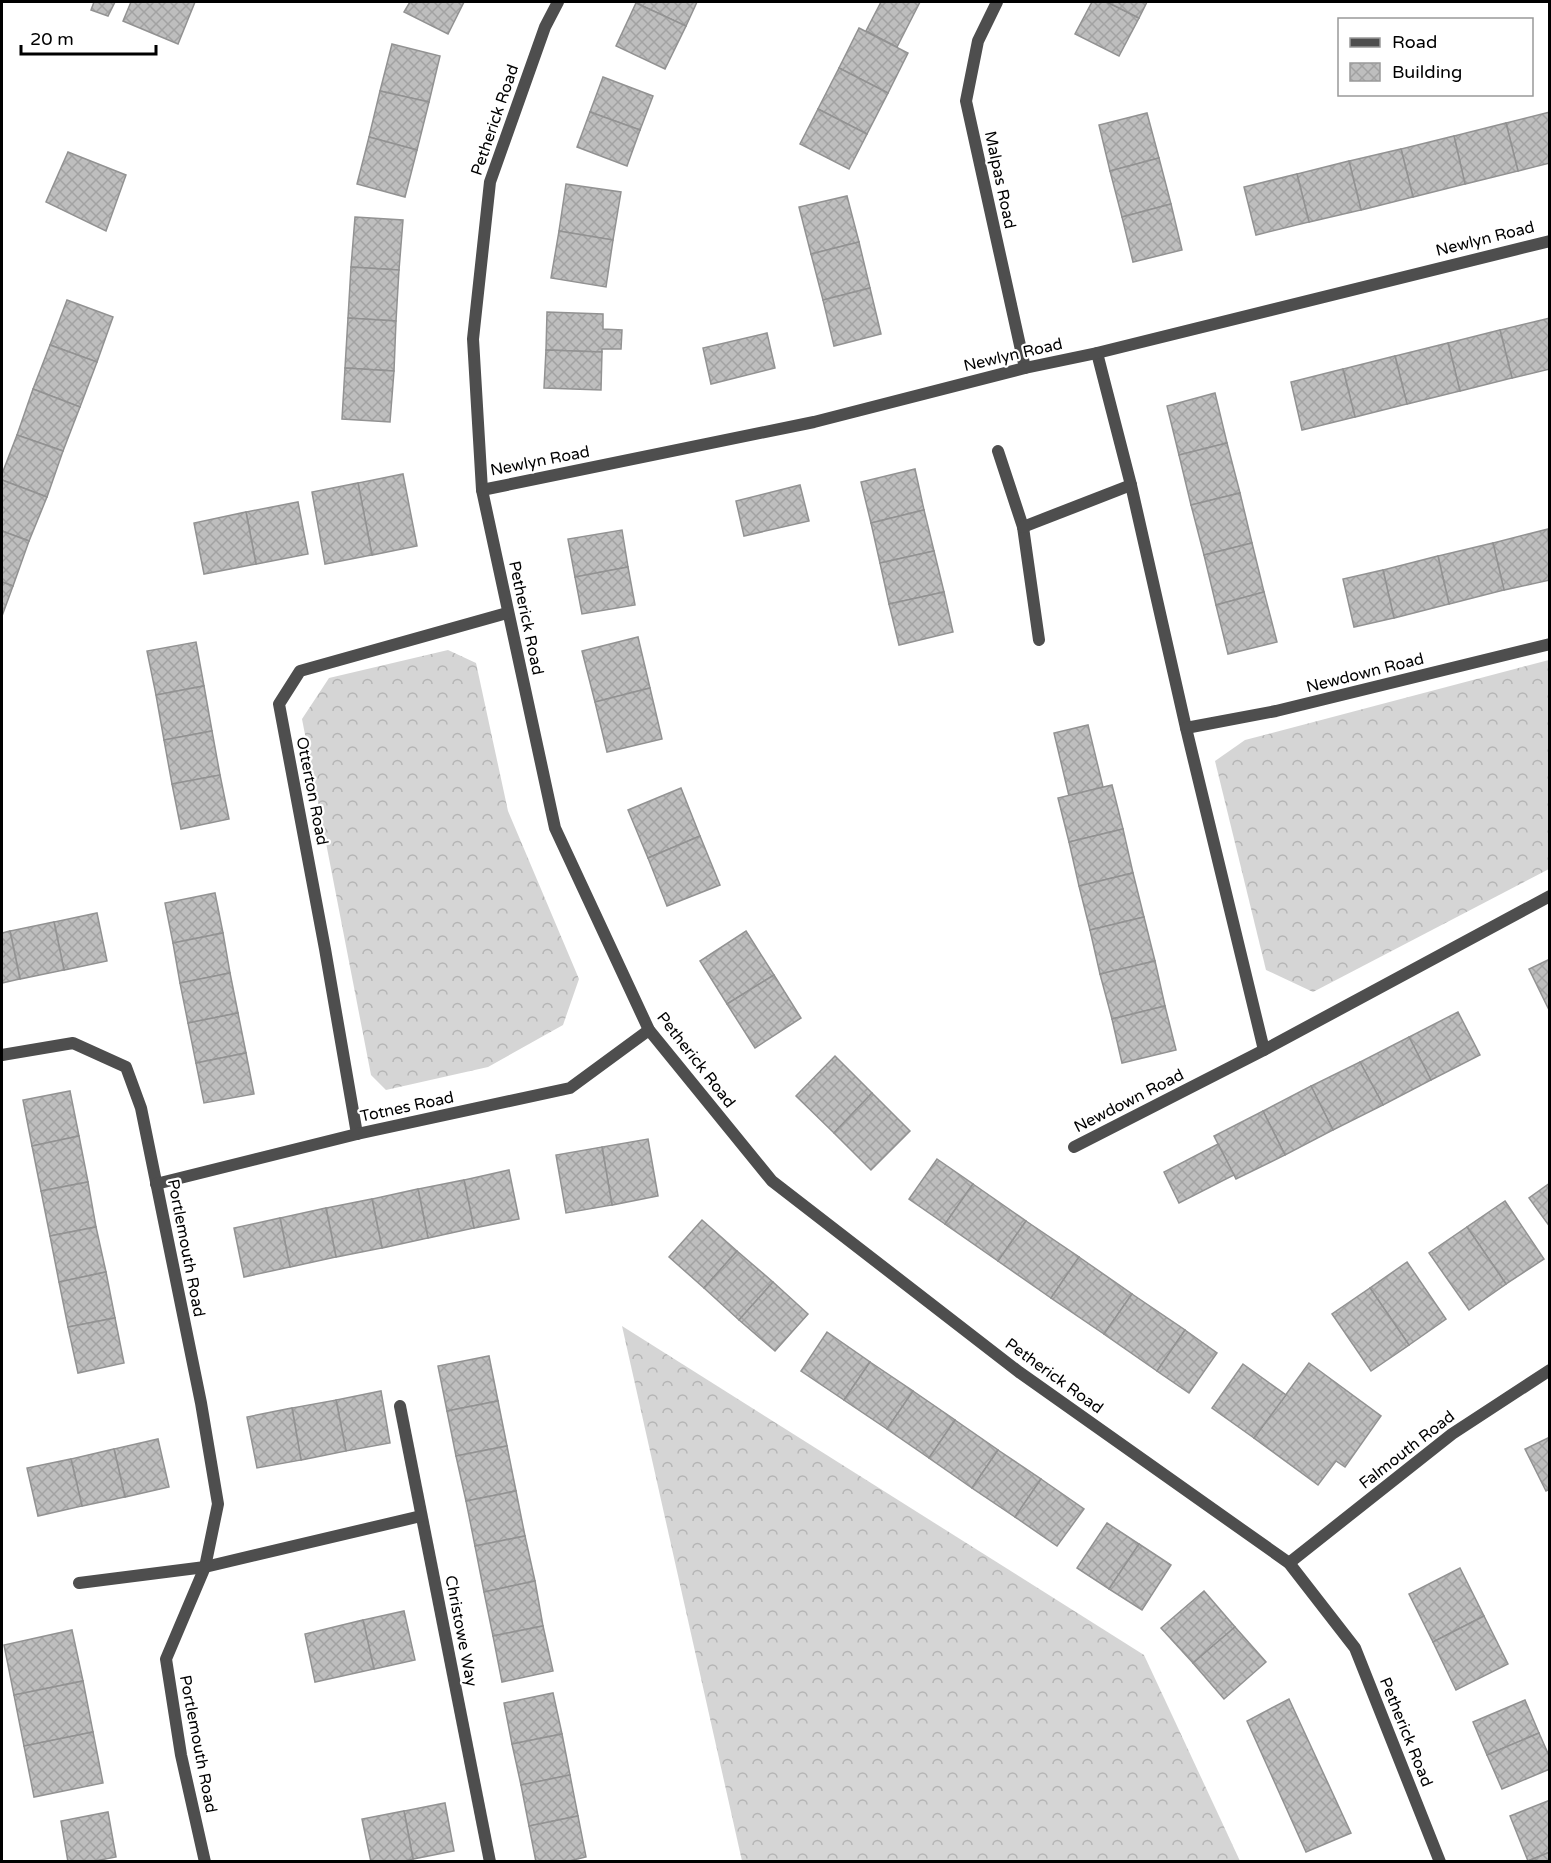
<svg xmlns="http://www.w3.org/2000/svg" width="1551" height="1863" font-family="'Varela Round',sans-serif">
  <defs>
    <pattern id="forest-crowns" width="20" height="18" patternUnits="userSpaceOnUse" patternTransform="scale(1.5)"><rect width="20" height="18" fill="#d5d5d5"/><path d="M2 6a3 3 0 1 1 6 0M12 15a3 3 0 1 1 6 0" fill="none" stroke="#b5b5b5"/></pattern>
    <pattern id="building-cross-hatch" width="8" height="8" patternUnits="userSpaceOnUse" patternTransform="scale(1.5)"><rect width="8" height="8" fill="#bebebe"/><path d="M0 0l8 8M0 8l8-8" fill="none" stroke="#a2a2a2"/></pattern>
  </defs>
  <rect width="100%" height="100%" fill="#fff"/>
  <g fill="url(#forest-crowns)">
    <path d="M448,650L476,663L508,811L579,979L563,1025L488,1067L386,1090L371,1075L302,719L329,678Z"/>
    <path d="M1549,660V869L1313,992L1266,970L1215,761L1245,740Z"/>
    <path d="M622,1326L1144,1655L1240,1861H742Z"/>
  </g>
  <g fill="url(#building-cross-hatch)" stroke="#929292" stroke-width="1.5">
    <path d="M94,2H115L108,16L91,10Z"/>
    <path d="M131,2H195L178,44L123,21Z"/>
    <path d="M410,2H464L448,34L404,12Z"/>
    <path d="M637,2H697L686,26L636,3Z"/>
    <path d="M881,2H920L897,47L866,31Z"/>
    <path d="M1092,2H1107L1139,18L1119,56L1075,34Z"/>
    <path d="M1107,2H1147L1139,18Z"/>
    <path d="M636,3L686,26L665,69L616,46Z"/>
    <path d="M859,28L908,53L888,93L839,68Z"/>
    <path d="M392,44L440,56L429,102L380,91Z"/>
    <path d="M839,68L888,93L867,134L818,109Z"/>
    <path d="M603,77L653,96L640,130L590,112Z"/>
    <path d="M380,91L429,102L417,150L369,137Z"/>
    <path d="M818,109L867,134L849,169L800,144Z"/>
    <path d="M590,112L640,130L627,166L577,147Z"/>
    <path d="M1550,112V163L1518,171L1506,123Z"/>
    <path d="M1147,113L1159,158L1110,171L1099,125Z"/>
    <path d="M1506,123L1518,171L1465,184L1454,136Z"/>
    <path d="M1454,136L1465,184L1413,197L1401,149Z"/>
    <path d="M369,137L417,150L405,197L357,184Z"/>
    <path d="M1401,149L1413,197L1361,210L1349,161Z"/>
    <path d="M68,152L126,175L106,231L46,202Z"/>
    <path d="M1159,158L1171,204L1122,217L1110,171Z"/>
    <path d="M1349,161L1361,210L1309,222L1297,174Z"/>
    <path d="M1297,174L1309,222L1256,235L1244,187Z"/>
    <path d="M566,184L621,192L613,240L559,231Z"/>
    <path d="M847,196L859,242L811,254L799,207Z"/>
    <path d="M1171,204L1182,250L1133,262L1122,217Z"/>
    <path d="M355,217L403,220L399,270L351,267Z"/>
    <path d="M559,231L613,240L606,287L551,278Z"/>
    <path d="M859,242L870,288L823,300L811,254Z"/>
    <path d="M351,267L399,270L396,321L348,318Z"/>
    <path d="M870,288L881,334L834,346L823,300Z"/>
    <path d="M67,300L113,317L97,362L50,345Z"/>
    <path d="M547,312L603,314V329L622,330L621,349H602V352L546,350Z"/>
    <path d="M348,318L396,321L394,371L345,368Z"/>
    <path d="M1550,318V369L1512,378L1500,330Z"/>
    <path d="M1500,330L1512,378L1460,391L1448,343Z"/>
    <path d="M767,333L775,368L711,384L703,348Z"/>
    <path d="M1448,343L1460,391L1407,404L1395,356Z"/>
    <path d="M50,345L97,362L80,407L33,389Z"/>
    <path d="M546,350L602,352L601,390L544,388Z"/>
    <path d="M1395,356L1407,404L1355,417L1343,369Z"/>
    <path d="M345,368L394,371L390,422L342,419Z"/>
    <path d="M1343,369L1355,417L1302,430L1291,382Z"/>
    <path d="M33,389L80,407L63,451L17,435Z"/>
    <path d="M1215,393L1227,443L1179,455L1167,406Z"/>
    <path d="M17,435L63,451L47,497L2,480V474Z"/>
    <path d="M1227,443L1240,493L1191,505L1179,455Z"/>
    <path d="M915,469L924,510L871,523L861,482Z"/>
    <path d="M403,474L417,546L372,555L358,483Z"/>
    <path d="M2,480L47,497L29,541L2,531Z"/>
    <path d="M358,483L372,555L325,564L312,492Z"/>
    <path d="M800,485L809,521L744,536L736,501Z"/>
    <path d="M1240,493L1252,543L1204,555L1191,505Z"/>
    <path d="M298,502L308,554L256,564L246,512Z"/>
    <path d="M924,510L934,551L880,563L871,523Z"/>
    <path d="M246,512L256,564L204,574L194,523Z"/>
    <path d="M1548,529L1550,580L1504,590L1493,543Z"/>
    <path d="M622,530L628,567L575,577L568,539Z"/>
    <path d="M2,531L29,541L13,586L2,582Z"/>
    <path d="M1252,543L1264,592L1216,605L1204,555Z"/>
    <path d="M1493,543L1504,590L1449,604L1438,556Z"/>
    <path d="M934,551L944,592L889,604L880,563Z"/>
    <path d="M1438,556L1449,604L1394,618L1383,570Z"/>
    <path d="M628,567L635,605L582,614L575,577Z"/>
    <path d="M1383,570L1394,618L1354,627L1343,579Z"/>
    <path d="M2,582L13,586L2,616Z"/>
    <path d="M944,592L953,632L899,645L889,604Z"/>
    <path d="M1264,592L1277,642L1228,654L1216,605Z"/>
    <path d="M638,637L650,688L595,702L582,651Z"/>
    <path d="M196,642L204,686L156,695L147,651Z"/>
    <path d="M204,686L212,731L164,740L156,695Z"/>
    <path d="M650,688L662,739L607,752L595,702Z"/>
    <path d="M1088,725L1103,787L1069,796L1054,733Z"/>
    <path d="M212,731L220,775L172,784L164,740Z"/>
    <path d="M220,775L229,819L181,829L172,784Z"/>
    <path d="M1112,785L1123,829L1069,842L1058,798Z"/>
    <path d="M681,788L700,836L648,858L628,810Z"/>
    <path d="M1123,829L1133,873L1079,886L1069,842Z"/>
    <path d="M700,836L720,885L667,906L648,858Z"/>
    <path d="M1133,873L1144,917L1090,930L1079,886Z"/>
    <path d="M215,893L223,933L173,943L165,903Z"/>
    <path d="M97,913L107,961L64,970L54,922Z"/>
    <path d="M1144,917L1155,961L1100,974L1090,930Z"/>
    <path d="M54,922L64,970L20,979L10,931Z"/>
    <path d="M10,931L20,979L2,983V933Z"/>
    <path d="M746,931L774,975L727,1004L700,961Z"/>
    <path d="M223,933L230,973L180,983L173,943Z"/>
    <path d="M1550,959V1012L1529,969Z"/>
    <path d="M1155,961L1165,1006L1112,1019L1100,974Z"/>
    <path d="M230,973L238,1013L188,1023L180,983Z"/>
    <path d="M774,975L801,1018L755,1048L727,1004Z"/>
    <path d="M1165,1006L1176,1050L1122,1063L1112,1019Z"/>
    <path d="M1458,1012L1480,1055L1431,1080L1409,1037Z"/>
    <path d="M238,1013L246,1053L196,1063L188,1023Z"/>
    <path d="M1409,1037L1431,1080L1383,1105L1360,1062Z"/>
    <path d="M246,1053L254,1094L204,1103L196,1063Z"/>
    <path d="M835,1056L872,1093L834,1133L796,1096Z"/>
    <path d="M1360,1062L1383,1105L1333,1130L1311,1086Z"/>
    <path d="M1311,1086L1333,1130L1285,1155L1263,1111Z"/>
    <path d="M70,1091L79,1136L32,1146L23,1100Z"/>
    <path d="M872,1093L910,1131L871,1170L834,1133Z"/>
    <path d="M1263,1111L1285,1155L1236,1179L1214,1136Z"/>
    <path d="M79,1136L88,1182L41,1191L32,1146Z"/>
    <path d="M648,1139L658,1196L612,1205L602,1147Z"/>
    <path d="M1218,1144L1234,1175L1179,1203L1164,1172Z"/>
    <path d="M602,1147L612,1205L566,1213L556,1155Z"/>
    <path d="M937,1159L973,1184L945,1224L909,1199Z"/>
    <path d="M509,1170L519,1219L474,1228L464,1180Z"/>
    <path d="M464,1180L474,1228L428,1238L418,1189Z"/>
    <path d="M88,1182L96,1227L50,1236L41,1191Z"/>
    <path d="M1550,1183V1227L1529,1198Z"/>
    <path d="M973,1184L1026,1221L998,1261L945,1224Z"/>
    <path d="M418,1189L428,1238L382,1248L372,1199Z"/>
    <path d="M372,1199L382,1248L336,1257L326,1208Z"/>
    <path d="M1505,1201L1544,1259L1506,1284L1467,1227Z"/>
    <path d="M326,1208L336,1257L290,1267L280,1218Z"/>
    <path d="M280,1218L290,1267L244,1277L234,1228Z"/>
    <path d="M702,1220L737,1251L704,1288L669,1257Z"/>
    <path d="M1026,1221L1079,1257L1051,1298L998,1261Z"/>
    <path d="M96,1227L106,1272L59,1282L50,1236Z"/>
    <path d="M1467,1227L1506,1284L1469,1310L1429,1253Z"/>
    <path d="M737,1251L773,1282L739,1320L704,1288Z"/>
    <path d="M1079,1257L1132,1294L1104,1334L1051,1298Z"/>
    <path d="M1407,1262L1446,1319L1409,1345L1370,1288Z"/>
    <path d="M106,1272L115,1318L68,1327L59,1282Z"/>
    <path d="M773,1282L808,1314L775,1351L739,1320Z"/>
    <path d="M1370,1288L1409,1345L1371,1371L1332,1314Z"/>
    <path d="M1132,1294L1185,1330L1157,1371L1104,1334Z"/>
    <path d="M115,1318L124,1363L78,1373L68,1327Z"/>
    <path d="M1185,1330L1217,1353L1189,1393L1157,1371Z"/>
    <path d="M827,1332L870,1362L844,1400L801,1371Z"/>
    <path d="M489,1356L498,1401L447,1411L438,1366Z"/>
    <path d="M870,1362L913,1391L887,1429L844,1400Z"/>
    <path d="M1309,1363L1381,1416L1345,1467L1336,1461L1318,1485L1254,1438Z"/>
    <path d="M1243,1364L1286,1395L1254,1438L1212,1408Z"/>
    <path d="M381,1391L390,1443L346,1451L336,1400Z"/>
    <path d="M913,1391L955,1420L929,1458L887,1429Z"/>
    <path d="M336,1400L346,1451L301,1460L292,1408Z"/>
    <path d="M498,1401L507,1446L456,1456L447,1411Z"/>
    <path d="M292,1408L301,1460L257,1468L247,1417Z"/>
    <path d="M955,1420L998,1450L972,1488L929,1458Z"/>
    <path d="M1550,1437V1489L1546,1491L1525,1449Z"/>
    <path d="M158,1439L169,1487L125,1497L114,1449Z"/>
    <path d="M507,1446L516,1491L466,1501L456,1456Z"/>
    <path d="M114,1449L125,1497L82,1506L71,1459Z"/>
    <path d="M998,1450L1041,1479L1015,1517L972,1488Z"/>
    <path d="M71,1459L82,1506L38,1516L27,1468Z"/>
    <path d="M1041,1479L1084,1509L1057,1546L1015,1517Z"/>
    <path d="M516,1491L525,1536L475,1546L466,1501Z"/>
    <path d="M1107,1523L1139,1544L1109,1589L1077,1568Z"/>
    <path d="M525,1536L535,1581L484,1592L475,1546Z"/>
    <path d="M1139,1544L1171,1565L1142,1610L1109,1589Z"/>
    <path d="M1460,1568L1484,1616L1433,1642L1409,1594Z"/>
    <path d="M535,1581L543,1626L493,1636L484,1592Z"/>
    <path d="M1204,1591L1235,1627L1193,1663L1161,1628Z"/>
    <path d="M404,1611L415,1660L374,1669L363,1620Z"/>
    <path d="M1484,1616L1508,1664L1456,1690L1433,1642Z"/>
    <path d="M363,1620L374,1669L315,1682L305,1634Z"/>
    <path d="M543,1626L553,1671L502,1682L493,1636Z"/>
    <path d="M1235,1627L1266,1662L1224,1699L1193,1663Z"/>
    <path d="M72,1630L83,1681L14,1695L4,1645Z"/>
    <path d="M83,1681L93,1732L24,1746L14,1695Z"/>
    <path d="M553,1693L562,1734L512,1744L504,1703Z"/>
    <path d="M1289,1699L1351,1833L1306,1852L1247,1721Z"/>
    <path d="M1525,1700L1539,1733L1487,1755L1473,1722Z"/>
    <path d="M93,1732L103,1783L34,1797L24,1746Z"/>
    <path d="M1539,1733L1550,1758V1769L1502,1789L1487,1755Z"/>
    <path d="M562,1734L570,1775L521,1785L512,1744Z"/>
    <path d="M570,1775L578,1816L529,1826L521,1785Z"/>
    <path d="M1550,1800V1852L1528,1861L1510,1816Z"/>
    <path d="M445,1803L454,1851L413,1859L404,1811Z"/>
    <path d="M404,1811L413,1859L402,1862H371L362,1819Z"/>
    <path d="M108,1812L116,1857L90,1862H68L61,1821Z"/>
    <path d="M578,1816L586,1857L565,1862H536L529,1826Z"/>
    <path d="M1550,1852V1862H1528V1861Z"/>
  </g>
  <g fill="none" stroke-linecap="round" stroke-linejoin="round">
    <g stroke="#4e4e4e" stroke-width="12">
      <path d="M558,2L545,27L490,182L473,339L482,490L555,828L649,1030L772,1181L1019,1372L1289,1563L1355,1648L1440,1862"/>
      <path d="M997,2L978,41L966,101L1025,368"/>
      <path d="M1097,353L1131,485L1186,728L1264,1050"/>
      <path d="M998,451L1023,527L1039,640"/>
      <path d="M482,490L814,422L1025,368L1097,353L1550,241"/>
      <path d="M1023,527L1131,485"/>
      <path d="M1186,728L1276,711L1550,644"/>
      <path d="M2,1055L73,1043L126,1067L141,1108L201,1403L218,1504L205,1567L166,1659L181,1755L205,1862"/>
      <path d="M357,1134L325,949L279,704L300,671L507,613"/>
      <path d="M1074,1147L1264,1050L1550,896"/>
      <path d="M156,1184L357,1134L570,1088L649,1030"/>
      <path d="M400,1406L490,1862"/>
      <path d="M1289,1563L1452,1434L1550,1370"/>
      <path d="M79,1583L205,1567L421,1516"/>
    </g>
  </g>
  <g text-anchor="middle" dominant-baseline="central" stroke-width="4.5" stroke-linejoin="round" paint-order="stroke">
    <g font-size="16" fill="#000" stroke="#fff">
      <text transform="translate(495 120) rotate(-71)">Petherick Road</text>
      <text transform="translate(1000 180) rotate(78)">Malpas Road</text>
      <text transform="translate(1485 239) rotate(-14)">Newlyn Road</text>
      <text transform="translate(1013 355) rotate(-13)">Newlyn Road</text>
      <text transform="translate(540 461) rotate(-11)">Newlyn Road</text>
      <text transform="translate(526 618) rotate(78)">Petherick Road</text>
      <text transform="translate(1365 673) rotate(-14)">Newdown Road</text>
      <text transform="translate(312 791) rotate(79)">Otterton Road</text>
      <text transform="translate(696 1060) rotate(52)">Petherick Road</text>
      <text transform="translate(1129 1101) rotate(-27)">Newdown Road</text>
      <text transform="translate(407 1107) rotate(-12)">Totnes Road</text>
      <text transform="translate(186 1248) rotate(79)">Portlemouth Road</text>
      <text transform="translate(1054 1376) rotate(36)">Petherick Road</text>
      <text transform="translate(1407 1450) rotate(-38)">Falmouth Road</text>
      <text transform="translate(461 1631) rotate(79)">Christowe Way</text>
      <text transform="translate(1406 1732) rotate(68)">Petherick Road</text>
      <text transform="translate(198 1744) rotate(79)">Portlemouth Road</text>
    </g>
  </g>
  <rect width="1551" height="1863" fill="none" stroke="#000000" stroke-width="6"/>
  <rect x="1338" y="18" width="195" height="78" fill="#ffffff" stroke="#999999" stroke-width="1.5"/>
  <rect x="1350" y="38" width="30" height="9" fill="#4e4e4e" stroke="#999999" stroke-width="1.5"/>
  <text x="1392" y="48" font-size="18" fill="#000000">Road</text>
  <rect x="1350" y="63" width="30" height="18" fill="url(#building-cross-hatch)" stroke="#999999" stroke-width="1.5"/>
  <text x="1392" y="78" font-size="18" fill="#000000">Building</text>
  <path d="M21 45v9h135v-9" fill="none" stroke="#000000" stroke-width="3"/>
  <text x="30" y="45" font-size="18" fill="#000000" stroke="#ffffff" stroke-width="4.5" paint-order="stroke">20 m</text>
</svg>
